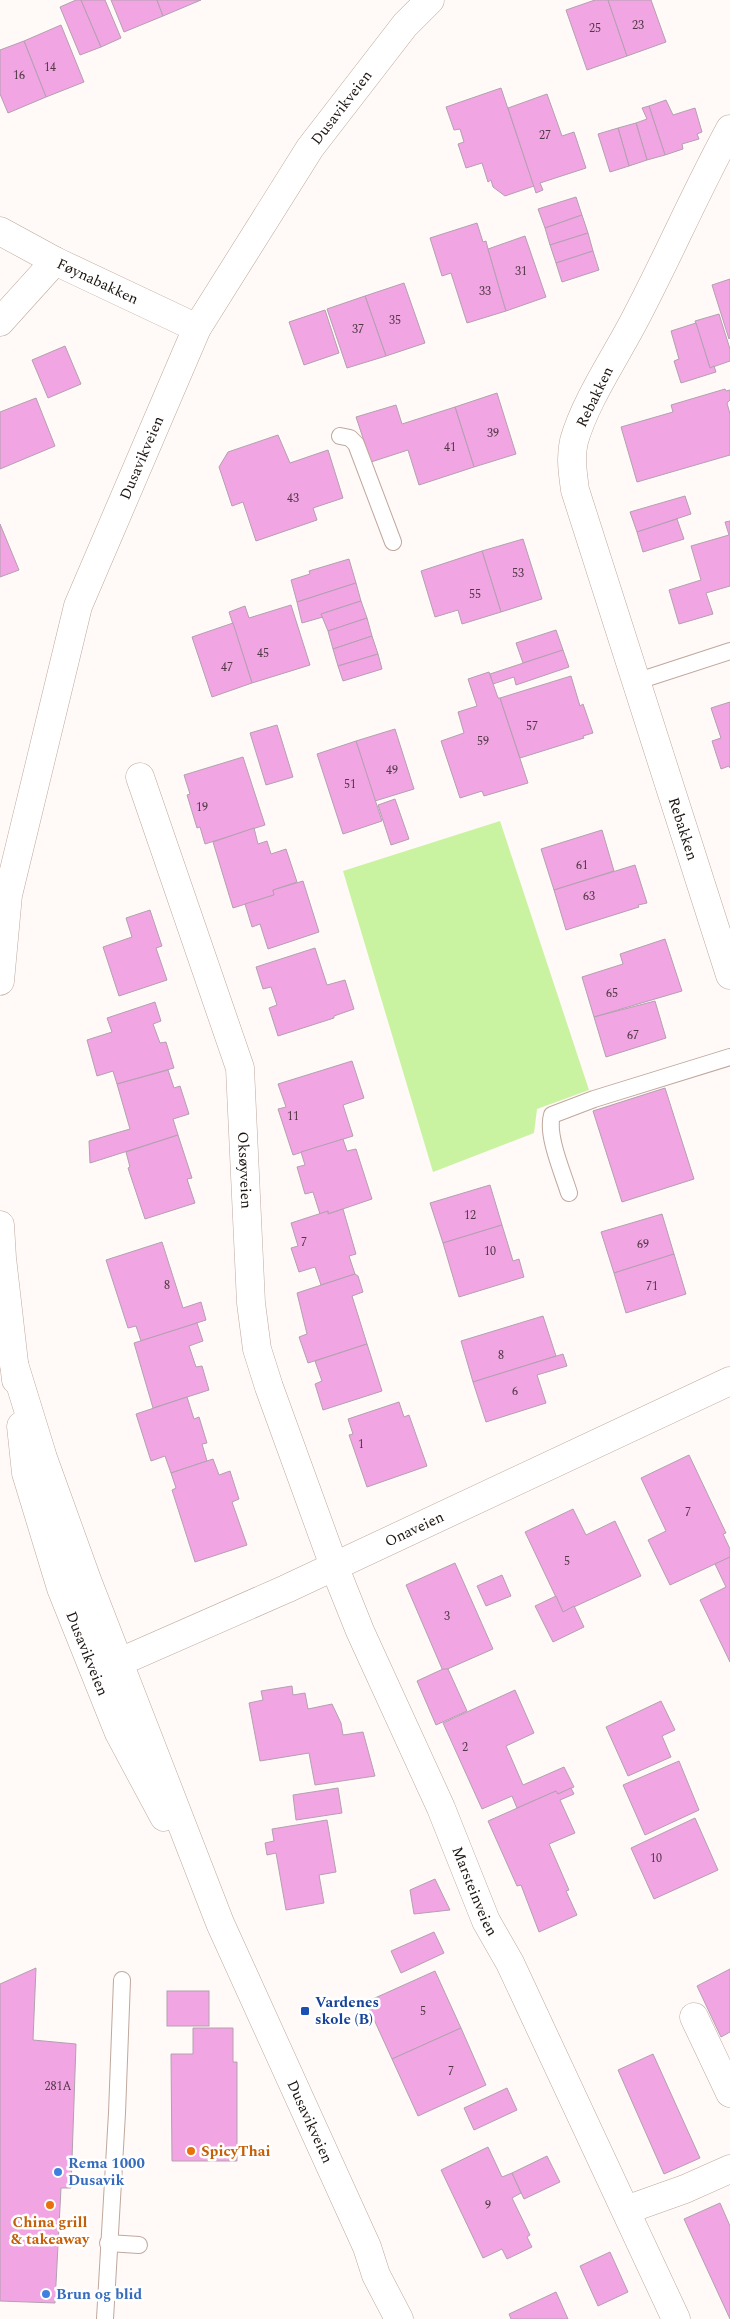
<svg xmlns="http://www.w3.org/2000/svg" width="730" height="2319" font-family="Spectral,serif">
  <rect width="100%" height="100%" fill="#fff9f7"/>
  <path fill="#c9f3a1" d="M500,821L589,1090L537,1109L534,1133L433,1172L343,871Z"/>
  <g fill="#f1a5e3" stroke="#b4a0af">
    <path d="M76,0H81L101,47L80,55L60,7Z"/>
    <path d="M81,0H105L121,38L101,47Z"/>
    <path d="M111,0H157L163,16L124,32Z"/>
    <path d="M157,0H201L163,16Z"/>
    <path d="M595,0H608L627,56L587,70L566,10Z"/>
    <path d="M608,0H651L666,42L627,56Z"/>
    <path d="M61,25L84,82L46,97L24,41Z"/>
    <path d="M24,41L46,97L8,113L0,94V50Z"/>
    <path d="M501,88L534,186L505,196L493,187L491,180L488,182L482,163L466,168L458,144L464,142L460,129L454,130L446,107Z"/>
    <path d="M547,94L562,136L574,132L586,168L540,183L543,190L536,193L508,108Z"/>
    <path d="M666,100L673,115L695,108L702,132L697,134L699,139L682,144L683,149L665,155L649,106Z"/>
    <path d="M649,106L665,155L647,160L636,123L647,119L642,108Z"/>
    <path d="M636,123L647,160L629,166L618,128Z"/>
    <path d="M618,128L629,166L610,172L598,134Z"/>
    <path d="M576,197L582,215L545,228L538,209Z"/>
    <path d="M582,215L588,233L550,245L545,228Z"/>
    <path d="M477,223L483,242L486,241L488,249L506,311L467,323L451,273L442,276L430,238Z"/>
    <path d="M588,233L593,251L556,263L550,245Z"/>
    <path d="M525,236L546,297L506,311L488,249Z"/>
    <path d="M593,251L599,270L562,282L556,263Z"/>
    <path d="M730,279V338L729,339L712,285Z"/>
    <path d="M404,283L425,343L386,356L365,296Z"/>
    <path d="M365,296L386,356L347,368L327,309Z"/>
    <path d="M325,310L339,353L304,365L289,322Z"/>
    <path d="M719,314L730,349V361L710,368L695,321Z"/>
    <path d="M696,323L710,368L714,366L716,372L681,383L674,361L679,359L671,331Z"/>
    <path d="M65,346L81,384L48,398L32,360Z"/>
    <path d="M725,389L726,391L730,390V400L727,403L730,414V455L637,482L621,427L673,412L671,405Z"/>
    <path d="M497,393L516,454L474,467L455,407Z"/>
    <path d="M36,398L55,446L0,469V412Z"/>
    <path d="M396,405L402,424L455,407L474,467L419,485L408,450L371,462L356,417Z"/>
    <path d="M278,435L290,463L328,450L343,498L313,508L317,520L256,541L243,502L232,506L219,467L228,452Z"/>
    <path d="M685,496L691,514L637,532L630,512Z"/>
    <path d="M677,519L684,539L643,552L637,532Z"/>
    <path d="M730,521V586L706,593L713,614L679,624L669,590L701,580L691,546L729,535L725,522Z"/>
    <path d="M0,524L19,570L0,577Z"/>
    <path d="M523,539L542,599L501,612L482,551Z"/>
    <path d="M482,551L501,612L462,624L458,610L435,617L421,571Z"/>
    <path d="M349,559L356,583L297,602L291,580L310,574L309,571Z"/>
    <path d="M356,583L361,601L321,614L323,617L302,623L297,602Z"/>
    <path d="M361,601L367,618L328,631L321,614Z"/>
    <path d="M291,605L310,665L252,683L229,612L245,606L249,618Z"/>
    <path d="M367,618L372,636L333,649L328,631Z"/>
    <path d="M233,623L252,683L212,697L192,637Z"/>
    <path d="M556,630L563,650L523,663L516,643Z"/>
    <path d="M372,636L378,654L338,666L333,649Z"/>
    <path d="M563,650L569,667L516,685L514,677L493,684L490,674Z"/>
    <path d="M378,654L382,669L343,681L338,666Z"/>
    <path d="M489,672L498,698H500L528,783L484,796L482,791L460,798L441,741L464,733L458,712L477,706L468,679Z"/>
    <path d="M571,676L580,706L583,704L593,733L583,736L584,738L520,758L500,698Z"/>
    <path d="M730,702V768L729,766L721,769L712,741L721,738L711,708Z"/>
    <path d="M277,725L293,777L266,785L250,733Z"/>
    <path d="M395,729L414,789L375,801L356,741Z"/>
    <path d="M356,741L382,821L343,834L317,754Z"/>
    <path d="M243,757L265,825L205,844L200,827L197,828L187,795L190,794L184,775Z"/>
    <path d="M395,799L409,839L391,845L378,805Z"/>
    <path d="M254,828L258,844L267,841L271,854L286,849L297,882L273,890L274,895L233,908L213,842Z"/>
    <path d="M602,830L614,871L554,890L541,849Z"/>
    <path d="M635,865L647,903L638,905L639,907L566,930L554,890Z"/>
    <path d="M303,881L319,932L268,949L260,924L252,927L245,904L274,895L273,890Z"/>
    <path d="M150,910L162,946L156,948L167,980L119,996L103,947L132,937L126,918Z"/>
    <path d="M665,939L682,991L594,1017L582,977L623,964L620,954Z"/>
    <path d="M315,948L327,985L345,980L354,1009L334,1016V1018L278,1036L269,1008L277,1005L271,987L263,989L256,967Z"/>
    <path d="M655,1001L666,1038L606,1057L594,1017Z"/>
    <path d="M155,1002L161,1021L153,1024L160,1043L166,1042L174,1068L117,1084L113,1071L97,1076L87,1040L112,1032L107,1018Z"/>
    <path d="M352,1061L364,1098L343,1105L353,1136L293,1155L278,1109L286,1107L278,1084Z"/>
    <path d="M168,1070L174,1088L180,1086L189,1114L173,1119L178,1135L90,1163L89,1141L130,1129L117,1084Z"/>
    <path d="M665,1088L694,1179L622,1202L593,1111Z"/>
    <path d="M178,1135L192,1178L187,1179L195,1203L145,1219L128,1168L130,1167L126,1152Z"/>
    <path d="M343,1139L347,1151L356,1149L372,1199L328,1214V1211L320,1214L313,1192L305,1194L297,1167L305,1165L301,1152Z"/>
    <path d="M490,1185L502,1225L443,1243L430,1203Z"/>
    <path d="M343,1209L356,1254L349,1256L355,1274L321,1285L315,1267L299,1272L291,1248L298,1246L291,1223L328,1211V1214Z"/>
    <path d="M662,1214L674,1254L614,1273L601,1232Z"/>
    <path d="M502,1225L513,1261L519,1259L524,1277L459,1297L443,1243Z"/>
    <path d="M162,1242L183,1308L201,1302L206,1320L141,1341L136,1326L128,1328L106,1260Z"/>
    <path d="M674,1254L686,1294L626,1313L614,1273Z"/>
    <path d="M355,1274L358,1276L363,1292L352,1296L367,1344L308,1363L299,1337L307,1334L297,1293Z"/>
    <path d="M543,1316L556,1356L473,1382L461,1341Z"/>
    <path d="M197,1323L203,1341L189,1346L196,1367L202,1366L209,1390L153,1408L134,1343Z"/>
    <path d="M367,1344L382,1391L323,1410L315,1384L322,1381L315,1361Z"/>
    <path d="M563,1354L567,1366L537,1375L546,1403L486,1422L473,1382Z"/>
    <path d="M187,1397L194,1419L199,1417L207,1443L202,1444L207,1461L171,1473L165,1456L151,1461L136,1414Z"/>
    <path d="M399,1402L404,1417L409,1415L427,1466L367,1487L349,1435L353,1434L348,1419Z"/>
    <path d="M689,1455L726,1533L723,1534L730,1549V1557L670,1585L648,1540L666,1531L641,1478Z"/>
    <path d="M213,1459L219,1475L230,1471L239,1499L232,1502L247,1545L195,1562L172,1490L176,1488L171,1473Z"/>
    <path d="M573,1509L586,1535L615,1521L641,1576L563,1612L525,1532Z"/>
    <path d="M730,1557V1662L700,1600L726,1587L715,1564Z"/>
    <path d="M455,1563L493,1649L443,1671L406,1585Z"/>
    <path d="M502,1575L511,1596L486,1606L477,1586Z"/>
    <path d="M556,1596L563,1612L574,1606L584,1627L553,1642L535,1606Z"/>
    <path d="M443,1669H448L467,1711L436,1725L417,1681Z"/>
    <path d="M292,1686L293,1695L305,1693L308,1709L332,1704L341,1723L343,1735L363,1732L375,1776L315,1785L309,1753L260,1761L249,1703L263,1700L261,1691Z"/>
    <path d="M515,1690L534,1733L506,1746L523,1785L564,1767L574,1787L558,1794L556,1791L517,1808L512,1796L482,1809L443,1723Z"/>
    <path d="M661,1701L675,1730L662,1736L671,1757L628,1776L606,1727Z"/>
    <path d="M679,1761L699,1810L645,1835L623,1785Z"/>
    <path d="M338,1788L342,1813L296,1820L293,1795Z"/>
    <path d="M571,1788L574,1794L560,1800L575,1833L549,1844L569,1890L566,1891L577,1915L539,1932L521,1885L517,1886L488,1821L556,1791L558,1794Z"/>
    <path d="M695,1818L718,1870L654,1899L631,1848Z"/>
    <path d="M327,1820L336,1872L319,1875L324,1903L286,1910L276,1853L267,1855L265,1843L274,1841L272,1829Z"/>
    <path d="M435,1879L450,1910L414,1914L410,1890Z"/>
    <path d="M434,1932L444,1953L401,1973L391,1951Z"/>
    <path d="M36,1968L33,2040L76,2044L71,2188H61L55,2303L0,2301V1984Z"/>
    <path d="M730,1969V2032L721,2037L697,1986Z"/>
    <path d="M435,1971L461,2028L392,2059L366,2002Z"/>
    <rect x="167" y="1991" width="42" height="35"/>
    <path d="M193,2028H233V2062H237V2161H172L171,2054H193Z"/>
    <path d="M461,2028L486,2085L418,2116L392,2059Z"/>
    <path d="M653,2054L700,2158L664,2174L618,2070Z"/>
    <path d="M507,2088L517,2110L474,2130L464,2108Z"/>
    <path d="M488,2147L502,2177L512,2173L521,2193L512,2198L530,2235L527,2237L532,2247L507,2259L502,2249L483,2258L441,2170Z"/>
    <path d="M547,2156L560,2182L524,2199L512,2173Z"/>
    <path d="M720,2203L730,2226V2319L684,2219Z"/>
    <path d="M610,2252L628,2292L598,2306L580,2266Z"/>
    <path d="M556,2292L568,2319H511L509,2314Z"/>
  </g>
  <g fill="none" stroke-linecap="round" stroke-linejoin="round">
    <g stroke="#bfa89d" stroke-width="18">
      <g id="lane">
        <path d="M340,436L350,438L356,444L393,542"/>
        <path d="M635,682L730,651"/>
        <path d="M569,1193C563,1173 546,1135 552,1115L594,1099L730,1057"/>
        <path d="M108,2243L139,2245"/>
        <path d="M105,2319L117,2113L122,1980"/>
      </g>
    </g>
    <g stroke="#bfa89d" stroke-width="29">
      <g id="street">
        <path id="s1" d="M730,129C695,193 667,259 633,323C614,359 585,402 574,441C570,458 573,474 575,490L730,975"/>
        <path id="s2" d="M0,231L55,261L197,328"/>
        <path d="M0,322L55,261"/>
        <path id="s3" d="M140,777L240,1068L251,1303L257,1349L269,1387L334,1566L360,1631L441,1808L486,1921L510,1963L676,2319"/>
        <path id="s4" d="M97,1672L286,1589L730,1381"/>
        <path d="M694,2017L730,2093"/>
        <path d="M626,2210L685,2189L730,2169"/>
      </g>
    </g>
    <g stroke="#bfa89d" stroke-width="29">
      <g id="secondary">
        <path id="s5" d="M0,981L8,895L78,606L197,328L310,148L405,25L430,0"/>
        <path d="M0,1225L2,1258L16,1380"/>
        <path id="s6" d="M14,1364L43,1458L87,1580L220,1923L367,2247L376,2275L399,2319"/>
        <path id="s7" d="M21,1426L26,1473L61,1588L119,1733L164,1817"/>
      </g>
    </g>
    <use href="#lane" stroke="#fff" stroke-width="16"/>
    <use href="#street" stroke="#fff" stroke-width="28"/>
    <use href="#secondary" stroke="#fff" stroke-width="28"/>
  </g>
  <rect fill="#1a4fb4" stroke="#fff" stroke-width="2" x="300" y="2006" width="10" height="10" rx="2.5"/>
  <g fill="#e8710a" stroke="#fff" stroke-width="2">
    <circle cx="191" cy="2151" r="5"/>
    <circle cx="50" cy="2205" r="5"/>
  </g>
  <g fill="#3f7fe0" stroke="#fff" stroke-width="2">
    <circle cx="58" cy="2172" r="5"/>
    <circle cx="46" cy="2294" r="5"/>
  </g>
  <g text-anchor="middle" dominant-baseline="central" stroke-width="5" stroke-linejoin="round" paint-order="stroke">
    <g font-size="12" fill="#503844">
      <text x="638" y="25">23</text>
      <text x="595" y="28">25</text>
      <text x="50" y="67">14</text>
      <text x="19" y="75">16</text>
      <text x="545" y="135">27</text>
      <text x="521" y="271">31</text>
      <text x="485" y="291">33</text>
      <text x="395" y="320">35</text>
      <text x="358" y="329">37</text>
      <text x="493" y="433">39</text>
      <text x="450" y="447">41</text>
      <text x="293" y="498">43</text>
      <text x="518" y="573">53</text>
      <text x="475" y="594">55</text>
      <text x="263" y="653">45</text>
      <text x="227" y="667">47</text>
      <text x="532" y="726">57</text>
      <text x="483" y="741">59</text>
      <text x="392" y="770">49</text>
      <text x="350" y="784">51</text>
      <text x="202" y="807">19</text>
      <text x="582" y="865">61</text>
      <text x="589" y="896">63</text>
      <text x="612" y="993">65</text>
      <text x="633" y="1035">67</text>
      <text x="293" y="1116">11</text>
      <text x="470" y="1215">12</text>
      <text x="304" y="1242">7</text>
      <text x="643" y="1244">69</text>
      <text x="490" y="1251">10</text>
      <text x="167" y="1285">8</text>
      <text x="652" y="1286">71</text>
      <text x="501" y="1355">8</text>
      <text x="515" y="1391">6</text>
      <text x="361" y="1444">1</text>
      <text x="688" y="1512">7</text>
      <text x="567" y="1561">5</text>
      <text x="447" y="1616">3</text>
      <text x="465" y="1747">2</text>
      <text x="656" y="1858">10</text>
      <text x="423" y="2011">5</text>
      <text x="451" y="2071">7</text>
      <text x="58" y="2086">281A</text>
      <text x="488" y="2205">9</text>
    </g>
    <g font-size="15" fill="#1b130f" stroke="#fff">
      <text stroke="none"><textPath href="#s5" startOffset="950">Dusavikveien</textPath></text>
      <text stroke="none"><textPath href="#s2" startOffset="110">Føynabakken</textPath></text>
      <text transform="translate(595 397) rotate(-64)">Rebakken</text>
      <text stroke="none"><textPath href="#s5" startOffset="545">Dusavikveien</textPath></text>
      <text stroke="none"><textPath href="#s1" startOffset="754">Rebakken</textPath></text>
      <text stroke="none"><textPath href="#s3" startOffset="410">Oksøyveien</textPath></text>
      <text stroke="none"><textPath href="#s4" startOffset="348">Onaveien</textPath></text>
      <text stroke="none"><textPath href="#s7" startOffset="238">Dusavikveien</textPath></text>
      <text stroke="none"><textPath href="#s3" startOffset="1174">Marsteinveien</textPath></text>
      <text stroke="none"><textPath href="#s6" startOffset="814">Dusavikveien</textPath></text>
    </g>
    <g font-size="15" font-weight="bold" fill="#164399" stroke="#fff" text-anchor="start">
      <text x="315" y="2002">Vardenes<tspan x="315" dy="17">skole (B)</tspan></text>
    </g>
    <g font-size="15" font-weight="bold" fill="#c56008" stroke="#fff" text-anchor="start">
      <text x="201" y="2151">SpicyThai</text>
      <text x="50" y="2222" text-anchor="middle">China grill<tspan x="50" dy="17">&amp; takeaway</tspan></text>
    </g>
    <g font-size="15" font-weight="bold" fill="#366cbe" stroke="#fff" text-anchor="start">
      <text x="68" y="2163">Rema 1000<tspan x="68" dy="17">Dusavik</tspan></text>
      <text x="56" y="2294">Brun og blid</text>
    </g>
  </g>
</svg>
